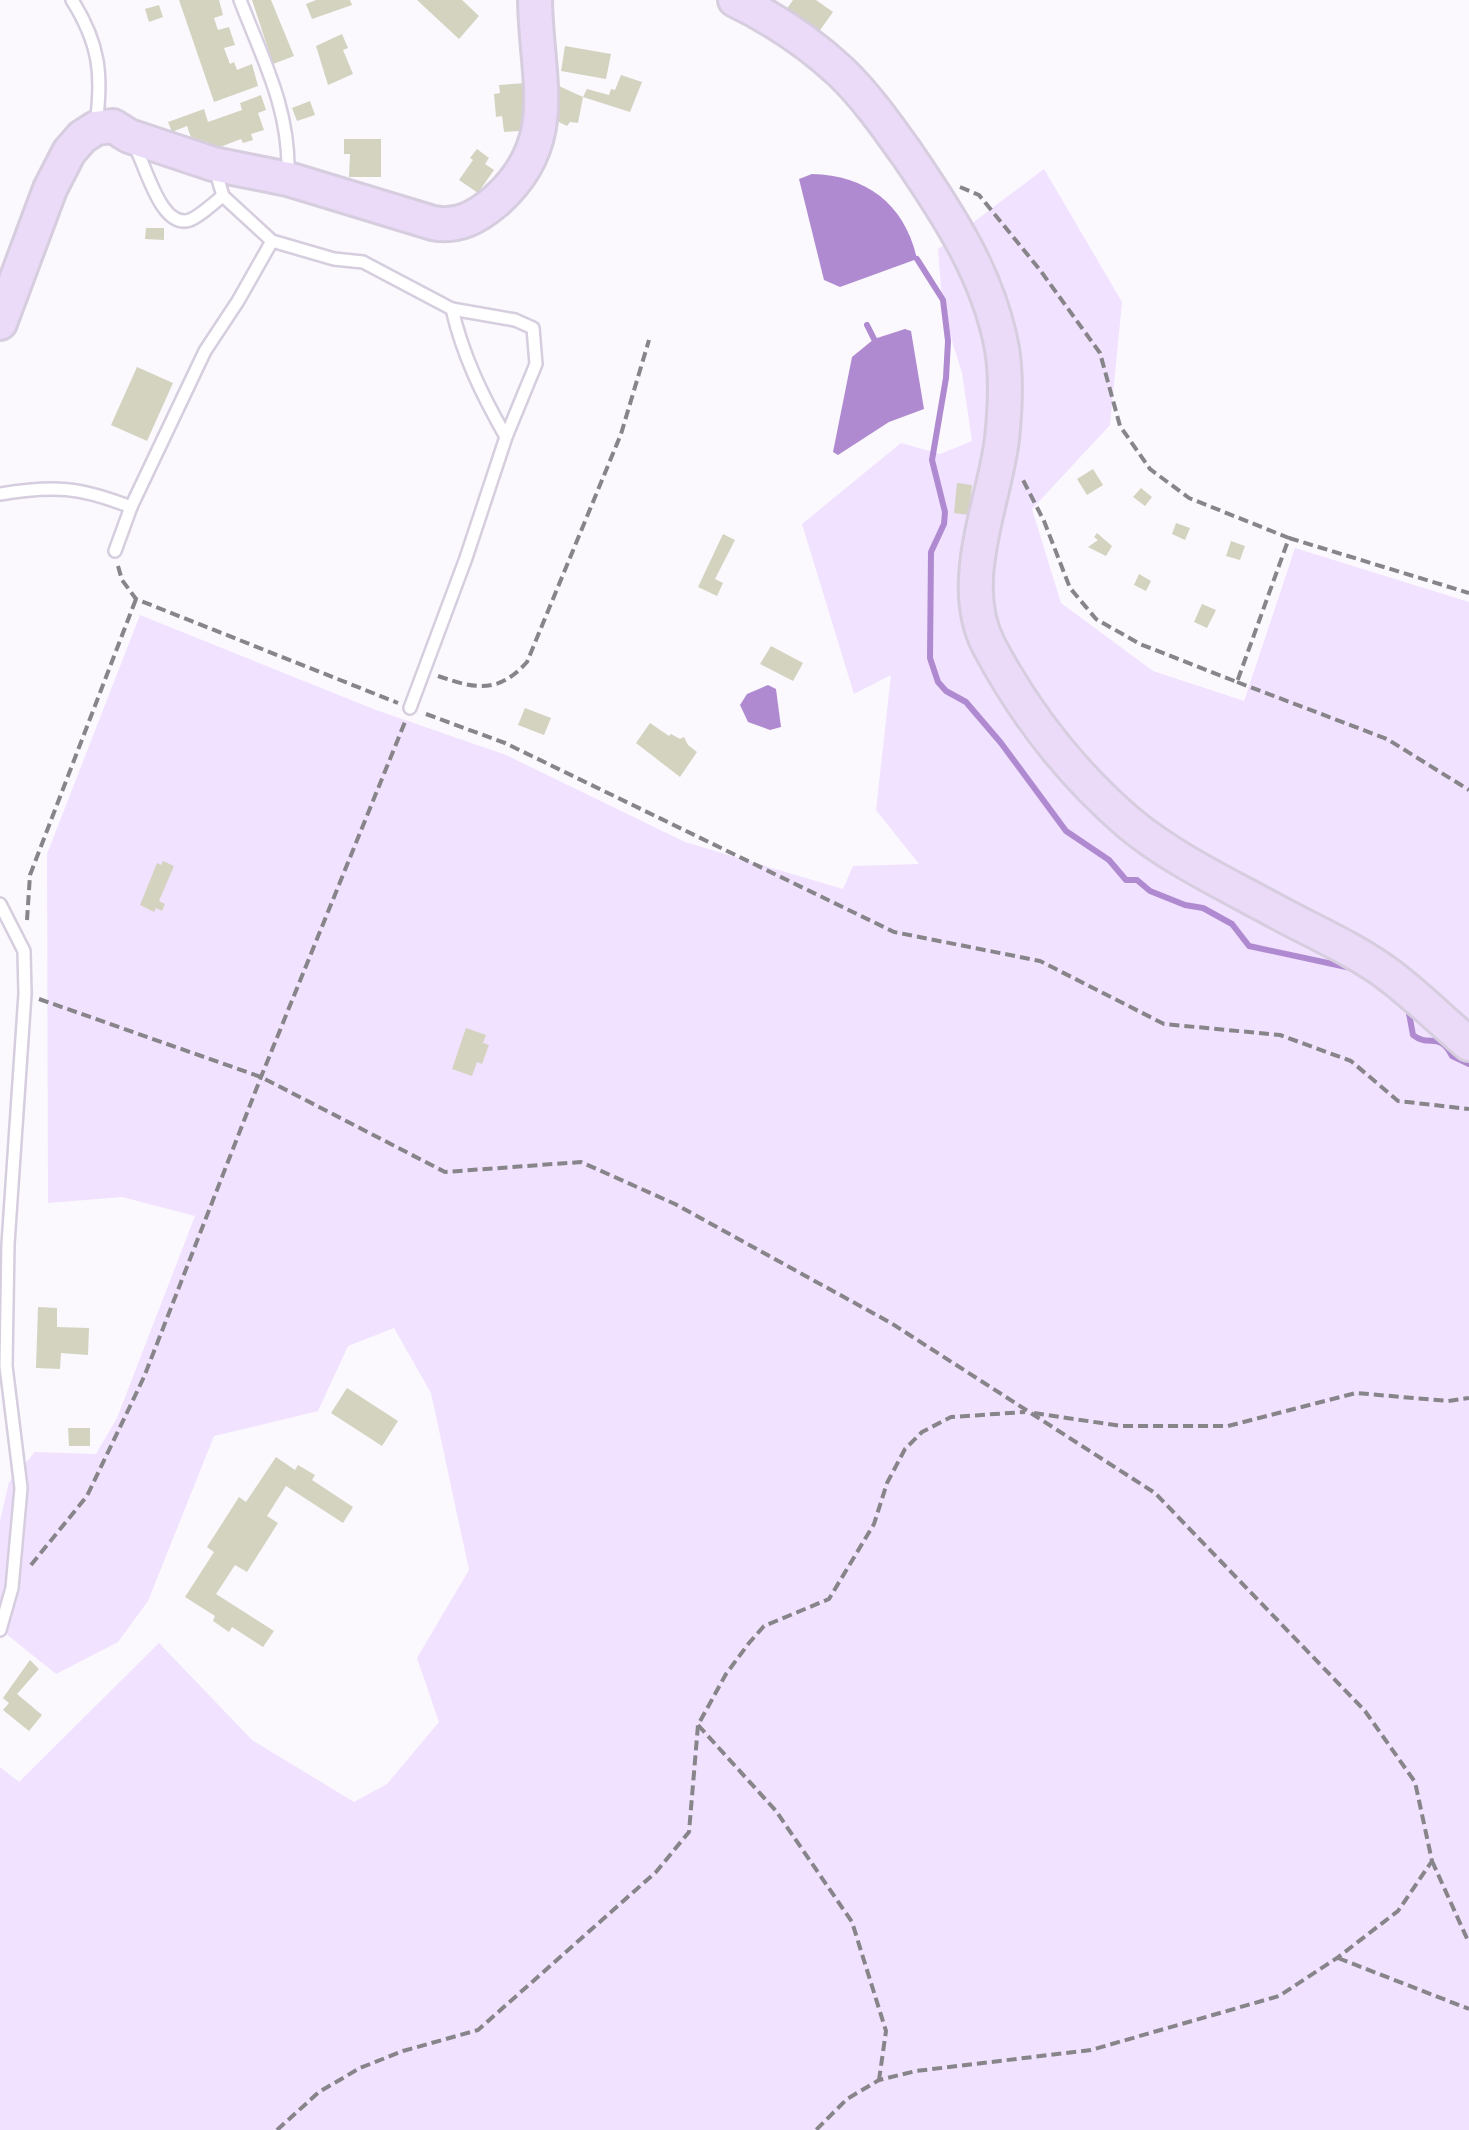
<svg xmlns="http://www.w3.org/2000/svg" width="1469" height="2130" font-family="Jost,sans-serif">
  <rect width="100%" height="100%" fill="#fbf9fd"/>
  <path fill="#f1e2ff" d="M1044,169L1122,302L1110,425L1032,509L1061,603L1153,671L1244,701L1295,548L1469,602V2130H0V1767L19,1782L159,1643L252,1740L354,1802L387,1784L439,1722L417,1658L469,1570L431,1393L394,1328L348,1346L318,1411L214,1436L148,1601L118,1642L56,1674L0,1629V1521L9,1482L35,1452L96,1454L117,1418L195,1216L122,1197L48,1203L47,854L140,615L376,710L506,755L685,842L843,889L853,866L919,864L876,810L891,675L854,694L802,524L901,443L940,454L972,441L962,373L943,312L938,249Z"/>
  <g fill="#b08ad0">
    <path d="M812,174C867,175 905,205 917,259L840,287L824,280L799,179Z"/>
    <path d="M905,329L911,331L924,409L889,422L838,455L833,452L852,357L874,339Z"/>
    <path d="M768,685L776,689L781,727L770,730L748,722L740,705L747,694Z"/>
  </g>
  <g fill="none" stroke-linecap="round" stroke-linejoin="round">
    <g stroke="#b08ad0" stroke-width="6">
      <path d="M917,259L943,300L948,341L946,378L932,460L945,512L944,524L931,552L930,658L938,682L946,691L966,702L1001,743L1066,831L1109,860L1126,880H1137L1150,891L1185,905L1203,908L1232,924L1249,946L1351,968"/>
      <path d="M867,325L874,339"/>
      <path d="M1408,1008L1413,1035C1429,1048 1440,1031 1452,1056L1469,1064"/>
    </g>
  </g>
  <g fill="#d3d3c0">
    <path d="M179,0H219L223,15L214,18L218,30L229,27L235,45L224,48L230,64L234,62L237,70L252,64L258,86L214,102Z"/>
    <path d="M252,0H271L294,56L273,64Z"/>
    <path d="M316,0H350L352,5L312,19L306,4Z"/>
    <path d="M417,0H462L479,16L459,39Z"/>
    <path d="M793,0H816L833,12L818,33L784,13Z"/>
    <path d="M159,5L163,17L149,22L145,9Z"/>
    <path d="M342,34L348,48L343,50L353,74L328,85L316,46Z"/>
    <path d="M565,46L611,54L606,79L561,71Z"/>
    <path d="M621,75L642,82L630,112L583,97L587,89L609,95L611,89L615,90Z"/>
    <path d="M527,83L531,130L504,132L502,116L496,117L494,94L500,93L499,85Z"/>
    <path d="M559,86L583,97L578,123L570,122L567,126L553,119Z"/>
    <path d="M261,95L266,110L258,113L264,130L251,134L253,140L243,143L241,139L215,149L194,146L187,126L172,132L168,122L204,109L208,122L242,110L240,103Z"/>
    <path d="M310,101L315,115L297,121L292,108Z"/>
    <path d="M344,139H381V177H349L350,154H344Z"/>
    <path d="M477,149L489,158L485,164L494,170L478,193L459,180L473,160L470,158Z"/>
    <path d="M146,228H164V240L145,239Z"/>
    <path d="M137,367L173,383L147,441L111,425Z"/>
    <path d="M1093,469L1103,485L1087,495L1077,479Z"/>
    <path d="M957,483L972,485L969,515L954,513Z"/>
    <path d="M1141,488L1152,497L1145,506L1133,497Z"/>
    <path d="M1176,523L1190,528L1185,540L1172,534Z"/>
    <path d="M1097,533L1112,546L1106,556L1088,547L1098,540L1094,537Z"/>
    <path d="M723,534L735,540L715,579L723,583L717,596L698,587Z"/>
    <path d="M1231,541L1245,546L1240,560L1226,556Z"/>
    <path d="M1139,574L1151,581L1146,591L1134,585Z"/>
    <path d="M1202,604L1216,610L1207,628L1194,622Z"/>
    <path d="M771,646L803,663L793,681L760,664Z"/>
    <path d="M525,708L551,718L544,735L518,725Z"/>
    <path d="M650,723L669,736L671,734L680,739L684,737L688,745L697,752L680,777L636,743Z"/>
    <path d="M163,861L174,866L159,901L165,904L162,911L156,908L154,912L140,905L157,863L161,865Z"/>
    <path d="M466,1028L486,1035L483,1043L489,1045L482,1064L477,1062L472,1076L452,1069Z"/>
    <path d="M38,1307L57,1308V1327L89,1328L88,1355L61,1353L60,1369L36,1368Z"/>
    <path d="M347,1388L398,1421L382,1446L331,1413Z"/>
    <path d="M68,1428H90V1446H69Z"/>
    <path d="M276,1457L295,1470L298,1465L315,1475L312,1480L353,1507L343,1523L286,1486L267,1516L278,1523L247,1572L235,1565L216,1594L274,1631L263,1647L232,1627L229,1632L213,1621L215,1616L185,1597L214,1552L207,1547L239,1497L246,1502Z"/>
    <path d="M30,1660L39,1669L17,1694L42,1715L29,1731L3,1710L9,1703L3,1698Z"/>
  </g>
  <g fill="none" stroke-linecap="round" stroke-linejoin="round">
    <g stroke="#d6cddf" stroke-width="16">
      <g id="lane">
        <path d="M72,0C99,43 103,74 96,124"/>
        <path d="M240,0C263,60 290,109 288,175"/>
        <path d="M135,147C146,166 161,230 190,220C202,215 213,203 223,196"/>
        <path d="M215,169L223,196L272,241L334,259L363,262L452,309C463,356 482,395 506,437L466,558L410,708"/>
        <path d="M452,309L515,320L533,328L536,364L506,437"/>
        <path d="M0,494C54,485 80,487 131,507"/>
        <path d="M115,551L131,507L205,351L238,301L272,241"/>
        <path d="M0,904L24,951L25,994L8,1244L6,1366L21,1488L12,1588L0,1630"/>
      </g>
    </g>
    <g stroke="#d6cddf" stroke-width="38">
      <g id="secondary">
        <path d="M735,0C774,19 809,42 841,72C866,96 887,126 907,154C948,214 989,276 1002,349C1007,378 1005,410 1002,439C994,504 956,583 989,646C1024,712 1072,774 1129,823C1172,859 1228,885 1277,912C1314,932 1356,950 1389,975C1417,996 1442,1021 1469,1044"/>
        <path d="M0,323L50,189L69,152L82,137L96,128L113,126L129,136L213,164L288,179L433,223C458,228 477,217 496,201C563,141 536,79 535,0"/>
      </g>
    </g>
    <g stroke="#88858a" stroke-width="4" stroke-dasharray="10 5" stroke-linecap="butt">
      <path d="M960,187L979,195L1040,270L1100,353L1120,426L1150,469L1189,498L1289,538L1237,682L1140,644L1096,619L1070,588L1044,521L1023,480"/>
      <path d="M1289,538L1469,593"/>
      <path d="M118,566L122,580L136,599L398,703"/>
      <path d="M438,676C476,689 498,694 527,662L621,434L649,340"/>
      <path d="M1237,682L1387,739L1469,790"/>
      <path d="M426,714L505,743L894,932L1040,961L1164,1024L1280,1035L1351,1061L1398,1101L1469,1109"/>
      <path d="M27,920L30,875L136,599"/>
      <path d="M39,999L261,1077L445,1172L581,1162L675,1204L891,1323L1155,1493L1365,1711L1415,1782L1432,1861L1398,1911L1337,1958L1279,1996L1091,2050L916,2071L879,2080L847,2099L816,2130"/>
      <path d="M1034,1413L1121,1426H1228L1356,1393L1448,1401L1469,1398"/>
      <path d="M31,1565L87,1496L144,1377L261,1077L405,722"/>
      <path d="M698,1725L776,1811L852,1922L886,2031L879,2080"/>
      <path d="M1432,1861L1469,1943"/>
      <path d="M1338,1958L1469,2009"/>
      <path d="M277,2130L319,2092L360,2068L403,2051L478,2030L656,1872L689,1832L698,1725L726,1674L749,1643L764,1626L829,1599L874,1524L887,1483L905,1449L922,1432L951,1417L1025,1412"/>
    </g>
    <use href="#lane" stroke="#fff" stroke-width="11"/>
    <use href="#secondary" stroke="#ebdbf8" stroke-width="32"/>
  </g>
</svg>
